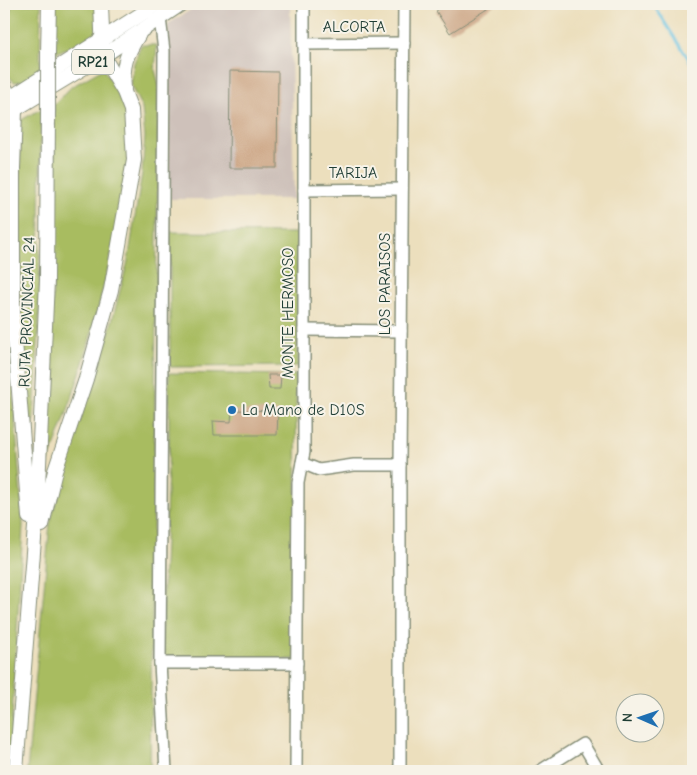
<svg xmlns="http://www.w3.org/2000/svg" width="697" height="775" font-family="'Comic Neue',sans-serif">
  <rect width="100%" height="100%" fill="#f7f3e8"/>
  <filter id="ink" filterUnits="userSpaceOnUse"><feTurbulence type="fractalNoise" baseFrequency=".02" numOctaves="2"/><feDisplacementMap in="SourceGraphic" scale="10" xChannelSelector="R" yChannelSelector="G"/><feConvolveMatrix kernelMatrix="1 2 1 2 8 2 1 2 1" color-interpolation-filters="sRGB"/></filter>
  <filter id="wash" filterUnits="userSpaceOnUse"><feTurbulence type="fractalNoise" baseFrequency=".0096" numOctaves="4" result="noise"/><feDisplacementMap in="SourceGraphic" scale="20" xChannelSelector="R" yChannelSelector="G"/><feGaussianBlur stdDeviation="1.12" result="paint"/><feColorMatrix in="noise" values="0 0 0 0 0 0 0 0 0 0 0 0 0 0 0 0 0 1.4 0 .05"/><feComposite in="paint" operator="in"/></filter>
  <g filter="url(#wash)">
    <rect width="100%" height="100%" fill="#ecdfbd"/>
    <path fill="#cec1ba" d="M200,4H290L294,199H168V24Z"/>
    <g fill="#a8bc61" stroke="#647c4a">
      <path d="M13,4H41L40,71L25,81L14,82L4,71V25Z"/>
      <path d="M54,4H96L100,30L89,38L54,54Z"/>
      <path d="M141,45H157L155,70L159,85L150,771H27L50,523L71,445L101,362L128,261L142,173L145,137L142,108L131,86L134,63Z"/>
      <path d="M103,69C114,85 124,100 128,119C134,154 124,195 117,229C99,310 78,392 45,469L56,217L54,105L71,87Z"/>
      <path d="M41,109L39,328L30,484C21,363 17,242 21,120Z"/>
      <path d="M4,156L6,158L8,323L23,525L9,771H4Z"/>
      <path d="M170,232L297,233L298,366L170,367Z"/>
      <path d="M169,373L296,375L297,659L160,663L169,445Z"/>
    </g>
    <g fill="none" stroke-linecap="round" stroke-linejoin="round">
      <path stroke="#64c2e2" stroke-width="2.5" d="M653,4L693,66"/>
    </g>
    <g id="blocks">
      <g fill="#cda787">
        <path d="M448,4H496L450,33L436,11Z"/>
        <path d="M230,71L278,72L277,168H229Z"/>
        <path d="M268,375H281L280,389H269Z"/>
        <path d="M232,410L278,411L277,435H214L213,421L231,422Z"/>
      </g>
    </g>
  </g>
  <g filter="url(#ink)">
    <use href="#blocks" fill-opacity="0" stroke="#868e78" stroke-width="1"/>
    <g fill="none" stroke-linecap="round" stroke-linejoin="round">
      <g stroke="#868e78" stroke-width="14">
        <g id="minor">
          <path d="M160,18L164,51L160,663L166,771"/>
          <path d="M304,44L404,43"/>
          <path d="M304,190L402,189"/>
          <path d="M304,330L401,331"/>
          <path d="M302,463L319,470L354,465H400"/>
          <path d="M160,663H297"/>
          <path d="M296,771L298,483L304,452V4"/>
          <path d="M400,771V465L404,4"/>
          <path d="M540,771L583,744L599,771"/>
        </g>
      </g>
      <g stroke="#868e78" stroke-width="16">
        <g id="major">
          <path d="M48,53L49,4"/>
          <path d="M4,85L15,110L13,168V316L29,517"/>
          <path d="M124,89C122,65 126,55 139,34"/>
          <path d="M4,102L157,4"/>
          <path d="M4,116L103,56L181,4"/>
          <path d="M42,525L55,471L86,379L111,290L134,160L131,110L124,92L103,56L101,4"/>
          <path d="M16,771L38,488L47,280L48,110"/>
        </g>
      </g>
      <use href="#minor" stroke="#fff" stroke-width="11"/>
      <use href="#major" stroke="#fff" stroke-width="14"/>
      <g stroke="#868e78" stroke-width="16" stroke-linecap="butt">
        <path id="major-bridge" d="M48,110V53"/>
      </g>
      <use href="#major-bridge" stroke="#fff" stroke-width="14"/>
    </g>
  </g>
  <circle fill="#1f6fb2" stroke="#f7f3e8" stroke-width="2" cx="232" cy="410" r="5"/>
  <g text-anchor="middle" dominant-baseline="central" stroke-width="4" stroke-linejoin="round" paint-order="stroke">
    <rect fill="#f7f3e8" stroke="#60746a" stroke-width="1" x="72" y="49.5" width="42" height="25" rx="4"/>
    <g font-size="15" font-weight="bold" fill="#1f3d34">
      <text x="93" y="62">RP21</text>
    </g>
    <g font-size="16" fill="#1f3d34" stroke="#f7f3e8">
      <text x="354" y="27">ALCORTA</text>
      <text x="353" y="173">TARIJA</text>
      <text transform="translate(385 284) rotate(-90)">LOS PARAISOS</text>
      <text transform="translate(27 312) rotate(-88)">RUTA PROVINCIAL 24</text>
      <text transform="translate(288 313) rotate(-90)">MONTE HERMOSO</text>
    </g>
    <g font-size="16" fill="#1f3d34" stroke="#f7f3e8" text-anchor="start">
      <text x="242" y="410">La Mano de D10S</text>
    </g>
  </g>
  <rect width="697" height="775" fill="none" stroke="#f7f3e8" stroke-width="20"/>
  <g transform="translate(640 718) rotate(272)"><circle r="24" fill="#f7f3e8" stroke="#a1aaa0"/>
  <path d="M0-4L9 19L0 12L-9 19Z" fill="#1f6fb2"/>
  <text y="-8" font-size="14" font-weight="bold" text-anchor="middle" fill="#1f3d34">N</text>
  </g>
</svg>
